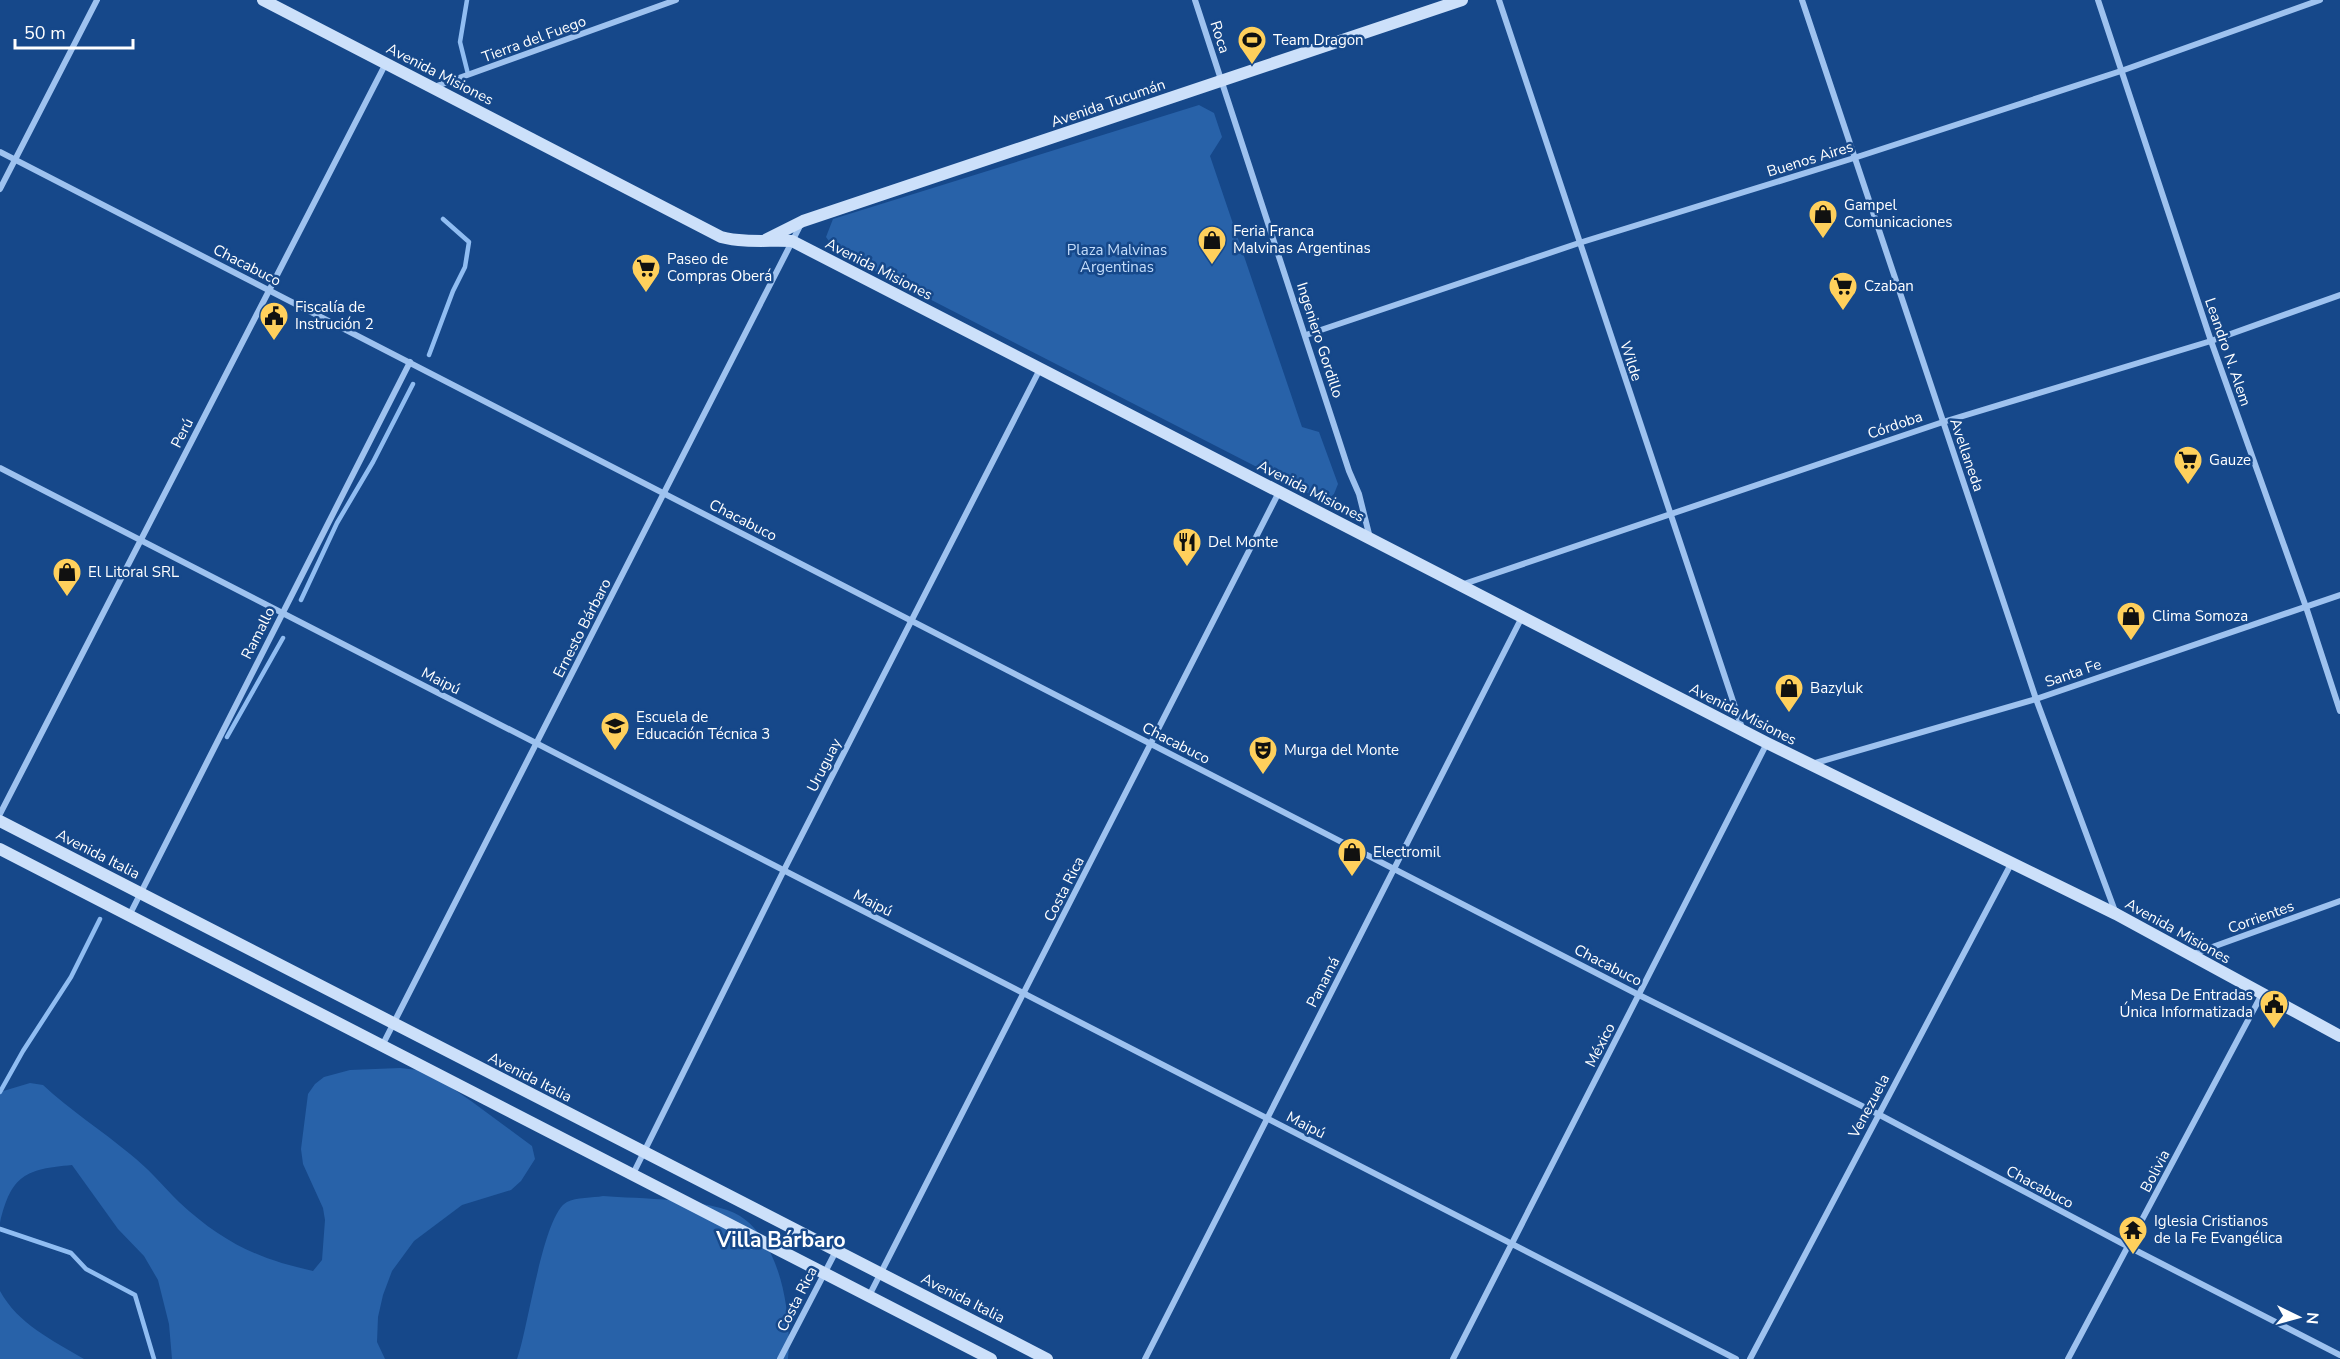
<svg xmlns="http://www.w3.org/2000/svg" width="2340" height="1359" font-family="'Nunito Sans',sans-serif">
  <rect width="100%" height="100%" fill="#16488a"/>
  <g fill="#2862a9">
    <path d="M1199,105L1214,113L1222,137L1210,156L1302,427L1319,432L1338,484L1334,494L1325,502L836,251L826,237L833,219Z"/>
    <path d="M400,1068L427,1071L471,1101L532,1146L535,1159L521,1181L511,1190L462,1205L414,1241L392,1271L383,1295L378,1317L377,1342L385,1359H172L169,1324L158,1280L144,1256L118,1229L72,1165C26,1169 11,1175 0,1223V1092L30,1083L43,1085C70,1110 101,1130 130,1154C148,1168 163,1186 179,1202C221,1241 257,1259 313,1271L322,1260L325,1220L323,1208L303,1164L301,1149L308,1094L315,1084L324,1077L350,1070Z"/>
    <path d="M603,1196C638,1199 711,1198 740,1216C781,1242 792,1315 788,1359H517C528,1330 543,1214 567,1202C576,1197 593,1198 603,1196Z"/>
    <path d="M0,1291C18,1324 52,1340 84,1359H0Z"/>
  </g>
  <g fill="none" stroke-linecap="round" stroke-linejoin="round">
    <g stroke="#90bdf2" stroke-width="4.5">
      <path d="M467,0L460,42L468,74"/>
      <path d="M429,355L453,291L465,267L469,242L443,219"/>
      <path d="M301,600L337,523L373,462L413,384"/>
      <path d="M227,737L283,638"/>
      <path d="M0,1092L23,1051L71,977L100,919"/>
      <path d="M0,1229L71,1253L86,1269L135,1295L154,1359"/>
    </g>
    <g stroke="#9ec2ef" stroke-width="6">
      <path d="M1195,0L1349,471L1359,494L1370,538"/>
      <path d="M1499,0L1742,728"/>
      <path d="M1802,0L2036,699L2115,911"/>
      <path d="M2098,0L2211,341L2306,607L2340,711"/>
      <path d="M434,87L676,0"/>
      <path d="M0,152L1639,995L1878,1114L2129,1247L2340,1355"/>
      <path d="M0,189L97,0"/>
      <path d="M1306,335L1579,243L1854,158L2121,71L2320,0"/>
      <path d="M0,468L1736,1359"/>
      <path d="M1461,585L1943,422L2211,341L2340,295"/>
      <path d="M1812,764L2036,699L2340,595"/>
      <path d="M0,814L386,63"/>
      <path d="M129,916L410,362"/>
      <path d="M2193,954L2340,901"/>
      <path d="M382,1046L801,224"/>
      <path d="M633,1174L784,870L1040,369"/>
      <path d="M869,1296L1279,492"/>
      <path d="M780,1359L836,1251"/>
      <path d="M1145,1359L1522,617"/>
      <path d="M1453,1359L1767,743"/>
      <path d="M1750,1359L2011,864"/>
      <path d="M2068,1359L2262,994"/>
    </g>
    <g stroke="#cce0fa" stroke-width="12">
      <path d="M263,0L721,237C744,243 768,240 792,241L1767,743L2116,914L2340,1036"/>
      <path d="M767,239L803,221L1462,0"/>
      <path d="M0,821L1047,1359"/>
      <path d="M0,849L991,1359"/>
    </g>
  </g>
  <defs>
    <g id="stadium-pin" transform="scale(1.5)"><path d="M0 17L-7.5 6A9.5 9.5 0 1 1 7.5 6Z" fill="#ffd05c" stroke="#16488a"/><path d="M0-5a6.5 5 0 1 0 0 10a6.5 5 0 1 0 0-10ZM-3.5-1.8h7v3.6h-7Z" fill="#111"/></g>
    <g id="shop-pin" transform="scale(1.5)"><path d="M0 17L-7.5 6A9.5 9.5 0 1 1 7.5 6Z" fill="#ffd05c" stroke="#16488a"/><path d="M-5-2.5h2.3a2.7 3.5 0 0 1 5.4 0H5L5.5 6h-11ZM-1.5-2.5h3a1.5 2.3 0 0 0-3 0Z" fill="#111"/></g>
    <g id="supermarket-pin" transform="scale(1.5)"><path d="M0 17L-7.5 6A9.5 9.5 0 1 1 7.5 6Z" fill="#ffd05c" stroke="#16488a"/><path d="M-6-5.5h2.5l.6 2H6L4.5 2H-2.5L-4.4-4H-6ZM-1.5 3.2a1.3 1.3 0 1 0 .1 0ZM3 3.2a1.3 1.3 0 1 0 .1 0Z" fill="#111"/></g>
    <g id="civic-pin" transform="scale(1.5)"><path d="M0 17L-7.5 6A9.5 9.5 0 1 1 7.5 6Z" fill="#ffd05c" stroke="#16488a"/><path d="M-.6-6.5H3V-4.5H.6V-3L4-1V1h2V6H-6V1h2V-1L-.6-3ZM-1.2 2.5V6h2.4V2.5Z" fill="#111"/></g>
    <g id="restaurant-pin" transform="scale(1.5)"><path d="M0 17L-7.5 6A9.5 9.5 0 1 1 7.5 6Z" fill="#ffd05c" stroke="#16488a"/><path d="M-5-6h1v4h1v-4h1v4h1v-4h1v5L-1.5 .5V6h-2V.5L-5-1ZM5-6V6H3V1.5H1.5Q1.5-4 5-6Z" fill="#111"/></g>
    <g id="school-pin" transform="scale(1.5)"><path d="M0 17L-7.5 6A9.5 9.5 0 1 1 7.5 6Z" fill="#ffd05c" stroke="#16488a"/><path d="M0-5L7-2L0 1L-7-2ZM-4 1L0 2.5L4 1V4Q0 6-4 4Z" fill="#111"/></g>
    <g id="theatre-pin" transform="scale(1.5)"><path d="M0 17L-7.5 6A9.5 9.5 0 1 1 7.5 6Z" fill="#ffd05c" stroke="#16488a"/><path d="M-5-5.5Q0-4 5-5.5V0Q5 5 0 6Q-5 5-5 0ZM-3.3-2.5H-1v1.5H-3.3ZM1-2.5H3.3v1.5H1ZM-2.8 1Q0 5.5 2.8 1Z" fill="#111"/></g>
    <g id="temple-pin" transform="scale(1.5)"><path d="M0 17L-7.5 6A9.5 9.5 0 1 1 7.5 6Z" fill="#ffd05c" stroke="#16488a"/><path d="M0-6L5-2H3V0L6.5 2.5H4V6H1.5V3h-3V6H-4V2.5H-6.5L-3 0V-2H-5Z" fill="#111"/></g>
  </defs>
  <g fill-rule="evenodd">
    <use href="#stadium-pin" x="1252" y="40"/>
    <use href="#shop-pin" x="1823" y="214"/>
    <use href="#shop-pin" x="1212" y="240"/>
    <use href="#supermarket-pin" x="646" y="268"/>
    <use href="#supermarket-pin" x="1843" y="286"/>
    <use href="#civic-pin" x="274" y="316"/>
    <use href="#supermarket-pin" x="2188" y="460"/>
    <use href="#restaurant-pin" x="1187" y="542"/>
    <use href="#shop-pin" x="67" y="572"/>
    <use href="#shop-pin" x="2131" y="616"/>
    <use href="#shop-pin" x="1789" y="688"/>
    <use href="#school-pin" x="615" y="726"/>
    <use href="#theatre-pin" x="1263" y="750"/>
    <use href="#shop-pin" x="1352" y="852"/>
    <use href="#civic-pin" x="2274" y="1004"/>
    <use href="#temple-pin" x="2133" y="1230"/>
  </g>
  <g text-anchor="middle" dominant-baseline="central" stroke-width="5" stroke-linejoin="round" paint-order="stroke">
    <g font-size="15" fill="#fff" stroke="#16488a">
      <text transform="translate(1220 37) rotate(72)">Roca</text>
      <text transform="translate(534 39) rotate(-20)">Tierra del Fuego</text>
      <text transform="translate(440 74) rotate(27)">Avenida Misiones</text>
      <text transform="translate(1108 103) rotate(-19)">Avenida Tucumán</text>
      <text transform="translate(1810 159) rotate(-17)">Buenos Aires</text>
      <text transform="translate(247 265) rotate(27)">Chacabuco</text>
      <text transform="translate(879 269) rotate(27)">Avenida Misiones</text>
      <text transform="translate(1320 340) rotate(72)">Ingeniero Gordillo</text>
      <text transform="translate(2228 352) rotate(71)">Leandro N. Alem</text>
      <text transform="translate(1631 361) rotate(72)">Wilde</text>
      <text transform="translate(1895 425) rotate(-19)">Córdoba</text>
      <text transform="translate(182 433) rotate(-63)">Perú</text>
      <text transform="translate(1967 455) rotate(71)">Avellaneda</text>
      <text transform="translate(1311 491) rotate(27)">Avenida Misiones</text>
      <text transform="translate(743 520) rotate(27)">Chacabuco</text>
      <text transform="translate(582 628) rotate(-63)">Ernesto Bárbaro</text>
      <text transform="translate(258 633) rotate(-63)">Ramallo</text>
      <text transform="translate(2073 673) rotate(-19)">Santa Fe</text>
      <text transform="translate(441 681) rotate(27)">Maipú</text>
      <text transform="translate(1743 714) rotate(27)">Avenida Misiones</text>
      <text transform="translate(1176 743) rotate(27)">Chacabuco</text>
      <text transform="translate(824 765) rotate(-63)">Uruguay</text>
      <text transform="translate(98 854) rotate(27)">Avenida Italia</text>
      <text transform="translate(1064 889) rotate(-63)">Costa Rica</text>
      <text transform="translate(873 903) rotate(27)">Maipú</text>
      <text transform="translate(2261 917) rotate(-20)">Corrientes</text>
      <text transform="translate(2178 931) rotate(29)">Avenida Misiones</text>
      <text transform="translate(1608 965) rotate(27)">Chacabuco</text>
      <text transform="translate(1323 982) rotate(-63)">Panamá</text>
      <text transform="translate(1600 1045) rotate(-63)">México</text>
      <text transform="translate(530 1077) rotate(27)">Avenida Italia</text>
      <text transform="translate(1869 1106) rotate(-62)">Venezuela</text>
      <text transform="translate(1306 1125) rotate(27)">Maipú</text>
      <text transform="translate(2155 1171) rotate(-62)">Bolivia</text>
      <text transform="translate(2040 1187) rotate(28)">Chacabuco</text>
      <text transform="translate(963 1298) rotate(27)">Avenida Italia</text>
      <text transform="translate(797 1299) rotate(-63)">Costa Rica</text>
    </g>
    <g font-size="15" fill="#fff" stroke="#16488a" text-anchor="start">
      <text x="1273" y="40">Team Dragon</text>
      <text x="1844" y="205">Gampel<tspan x="1844" dy="17">Comunicaciones</tspan></text>
      <text x="1233" y="231">Feria Franca<tspan x="1233" dy="17">Malvinas Argentinas</tspan></text>
      <text x="667" y="259">Paseo de<tspan x="667" dy="17">Compras Oberá</tspan></text>
      <text x="1864" y="286">Czaban</text>
      <text x="295" y="307">Fiscalía de<tspan x="295" dy="17">Instrución 2</tspan></text>
      <text x="2209" y="460">Gauze</text>
      <text x="1208" y="542">Del Monte</text>
      <text x="88" y="572">El Litoral SRL</text>
      <text x="2152" y="616">Clima Somoza</text>
      <text x="1810" y="688">Bazyluk</text>
      <text x="636" y="717">Escuela de<tspan x="636" dy="17">Educación Técnica 3</tspan></text>
      <text x="1284" y="750">Murga del Monte</text>
      <text x="1373" y="852">Electromil</text>
      <text x="2253" y="995" text-anchor="end">Mesa De Entradas<tspan x="2253" dy="17">Única Informatizada</tspan></text>
      <text x="2154" y="1221">Iglesia Cristianos<tspan x="2154" dy="17">de la Fe Evangélica</tspan></text>
    </g>
    <g font-size="15" fill="#c4ddfb" stroke="#16488a">
      <text x="1117" y="250">Plaza Malvinas<tspan x="1117" dy="17">Argentinas</tspan></text>
    </g>
    <g font-size="21" font-weight="bold" fill="#fff" stroke="#16488a">
      <text x="781" y="1240">Villa Bárbaro</text>
    </g>
  </g>
  <g transform="translate(2298 1317) rotate(95)" stroke="#16488a" stroke-width="4.5" paint-order="stroke">
  <path d="M0-4.5L10 22L0 15L-10 22Z" fill="#ffffff"/>
  <text y="-9" font-size="16" font-weight="bold" text-anchor="middle" fill="#ffffff">N</text>
  </g>
  <path d="M15 39v9h118v-9" fill="none" stroke="#ffffff" stroke-width="3"/>
  <text x="24" y="39" font-size="18" fill="#ffffff" stroke="#16488a" stroke-width="4.5" paint-order="stroke">50 m</text>
</svg>
